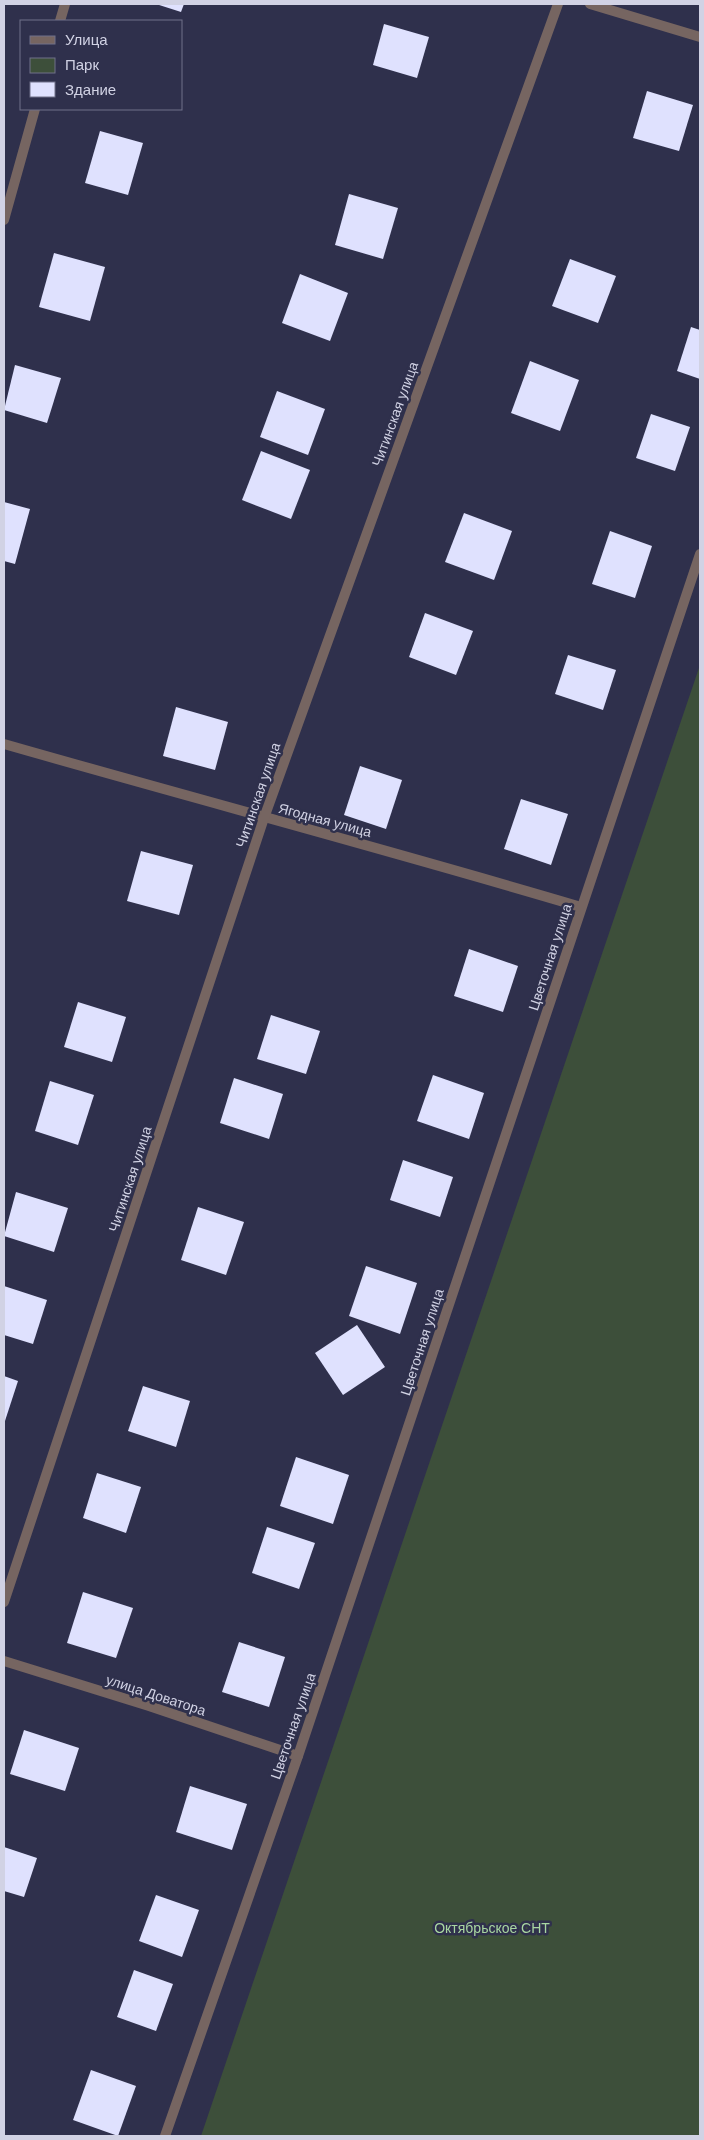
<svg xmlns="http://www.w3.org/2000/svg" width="704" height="2140" font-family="'DM Sans',sans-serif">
  <rect width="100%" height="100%" fill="#2f304c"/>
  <path fill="#3d4f3a" d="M700,665V2136H201Z"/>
  <g fill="#dfe1fe">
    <path d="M156,4H184L181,12Z"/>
    <path d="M384,24L429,37L417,78L373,65Z"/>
    <path d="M647,91L693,105L679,151L633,138Z"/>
    <path d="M100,131L143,143L128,195L85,183Z"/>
    <path d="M349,194L398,208L383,259L335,245Z"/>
    <path d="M54,253L105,267L90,321L39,307Z"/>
    <path d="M570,259L616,276L598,323L552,306Z"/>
    <path d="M300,274L348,293L330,341L282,323Z"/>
    <path d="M691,327L700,330V379L677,371Z"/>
    <path d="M530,361L579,380L560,431L511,413Z"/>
    <path d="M15,365L61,378L47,423L4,410Z"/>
    <path d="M277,391L325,409L308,455L260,437Z"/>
    <path d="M651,414L690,427L675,471L636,458Z"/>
    <path d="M261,451L310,470L291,519L242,500Z"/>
    <path d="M4,502L30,509L15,564L4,561Z"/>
    <path d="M464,513L512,531L494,580L445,562Z"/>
    <path d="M610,531L652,546L635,598L592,584Z"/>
    <path d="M425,613L473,631L456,675L409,657Z"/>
    <path d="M568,655L616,670L603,710L555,694Z"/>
    <path d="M176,707L228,722L215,770L163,756Z"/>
    <path d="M360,766L402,780L386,829L344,815Z"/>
    <path d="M521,799L568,814L551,865L504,849Z"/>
    <path d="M141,851L193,865L179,915L127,901Z"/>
    <path d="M469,949L518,966L503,1012L454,996Z"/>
    <path d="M78,1002L126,1017L112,1062L64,1047Z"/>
    <path d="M271,1015L320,1031L306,1074L257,1059Z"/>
    <path d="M433,1075L484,1093L469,1139L417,1121Z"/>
    <path d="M234,1078L283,1094L269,1139L220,1123Z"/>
    <path d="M50,1081L94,1095L78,1145L35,1131Z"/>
    <path d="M403,1160L453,1177L440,1217L390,1200Z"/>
    <path d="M16,1192L68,1208L54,1252L4,1236Z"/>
    <path d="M198,1207L244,1222L226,1275L181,1260Z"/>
    <path d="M366,1266L417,1283L400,1334L349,1316Z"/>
    <path d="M4,1286L47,1300L33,1344L4,1335Z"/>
    <path d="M357,1325L385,1367L343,1395L315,1353Z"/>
    <path d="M4,1376L18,1381L4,1424Z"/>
    <path d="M143,1386L190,1401L176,1447L128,1431Z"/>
    <path d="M296,1457L349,1475L333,1524L280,1506Z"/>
    <path d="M97,1473L141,1487L126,1533L83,1518Z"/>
    <path d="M267,1527L315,1543L299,1589L252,1573Z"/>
    <path d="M83,1592L133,1608L116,1658L67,1643Z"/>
    <path d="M239,1642L285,1657L269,1707L222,1692Z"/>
    <path d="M24,1730L79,1748L65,1791L10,1774Z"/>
    <path d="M190,1786L247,1804L232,1850L176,1832Z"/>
    <path d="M4,1847L37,1858L24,1897L4,1891Z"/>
    <path d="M156,1895L199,1910L182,1957L139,1941Z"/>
    <path d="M134,1970L173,1984L156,2031L117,2017Z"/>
    <path d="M91,2070L136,2086L118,2136L73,2120Z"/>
  </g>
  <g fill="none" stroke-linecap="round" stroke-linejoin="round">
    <g stroke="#766561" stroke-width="10">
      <path d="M590,4L700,37"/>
      <path d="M60,21L65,4"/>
      <path d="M4,220L35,109"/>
      <path d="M4,744C196,799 389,850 581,907"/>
      <path d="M4,1602L264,818L558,4"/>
      <path d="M4,1661L149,1706L298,1756"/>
      <path d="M165,2136L298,1756L700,554"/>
    </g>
  </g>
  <g text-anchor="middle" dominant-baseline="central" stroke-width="5" stroke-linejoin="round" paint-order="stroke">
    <g font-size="14" fill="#d1d2e4" stroke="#2f304c">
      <text transform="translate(395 414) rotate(-70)">Читинская улица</text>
      <text transform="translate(258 795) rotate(-71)">Читинская улица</text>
      <text transform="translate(325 820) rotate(15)">Ягодная улица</text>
      <text transform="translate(550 957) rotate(-72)">Цветочная улица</text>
      <text transform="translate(130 1179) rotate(-72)">Читинская улица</text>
      <text transform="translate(422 1342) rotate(-72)">Цветочная улица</text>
      <text transform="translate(156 1695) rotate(18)">улица Доватора</text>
      <text transform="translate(293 1726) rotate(-71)">Цветочная улица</text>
    </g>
    <g font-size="14" fill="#a8d6a1" stroke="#2f304c">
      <text x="492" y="1928">Октябрьское СНТ</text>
    </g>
  </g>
  <rect width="704" height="2140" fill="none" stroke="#d1d2e4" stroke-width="10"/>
  <rect x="20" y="20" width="162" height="90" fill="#2f304c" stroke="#707189"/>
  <rect x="30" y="36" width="25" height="8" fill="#766561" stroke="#707189"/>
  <text x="65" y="45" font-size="15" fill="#d1d2e4">Улица</text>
  <rect x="30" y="58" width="25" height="15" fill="#3d4f3a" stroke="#707189"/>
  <text x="65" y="70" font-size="15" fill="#d1d2e4">Парк</text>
  <rect x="30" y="82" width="25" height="15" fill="#dfe1fe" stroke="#707189"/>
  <text x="65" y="95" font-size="15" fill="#d1d2e4">Здание</text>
</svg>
